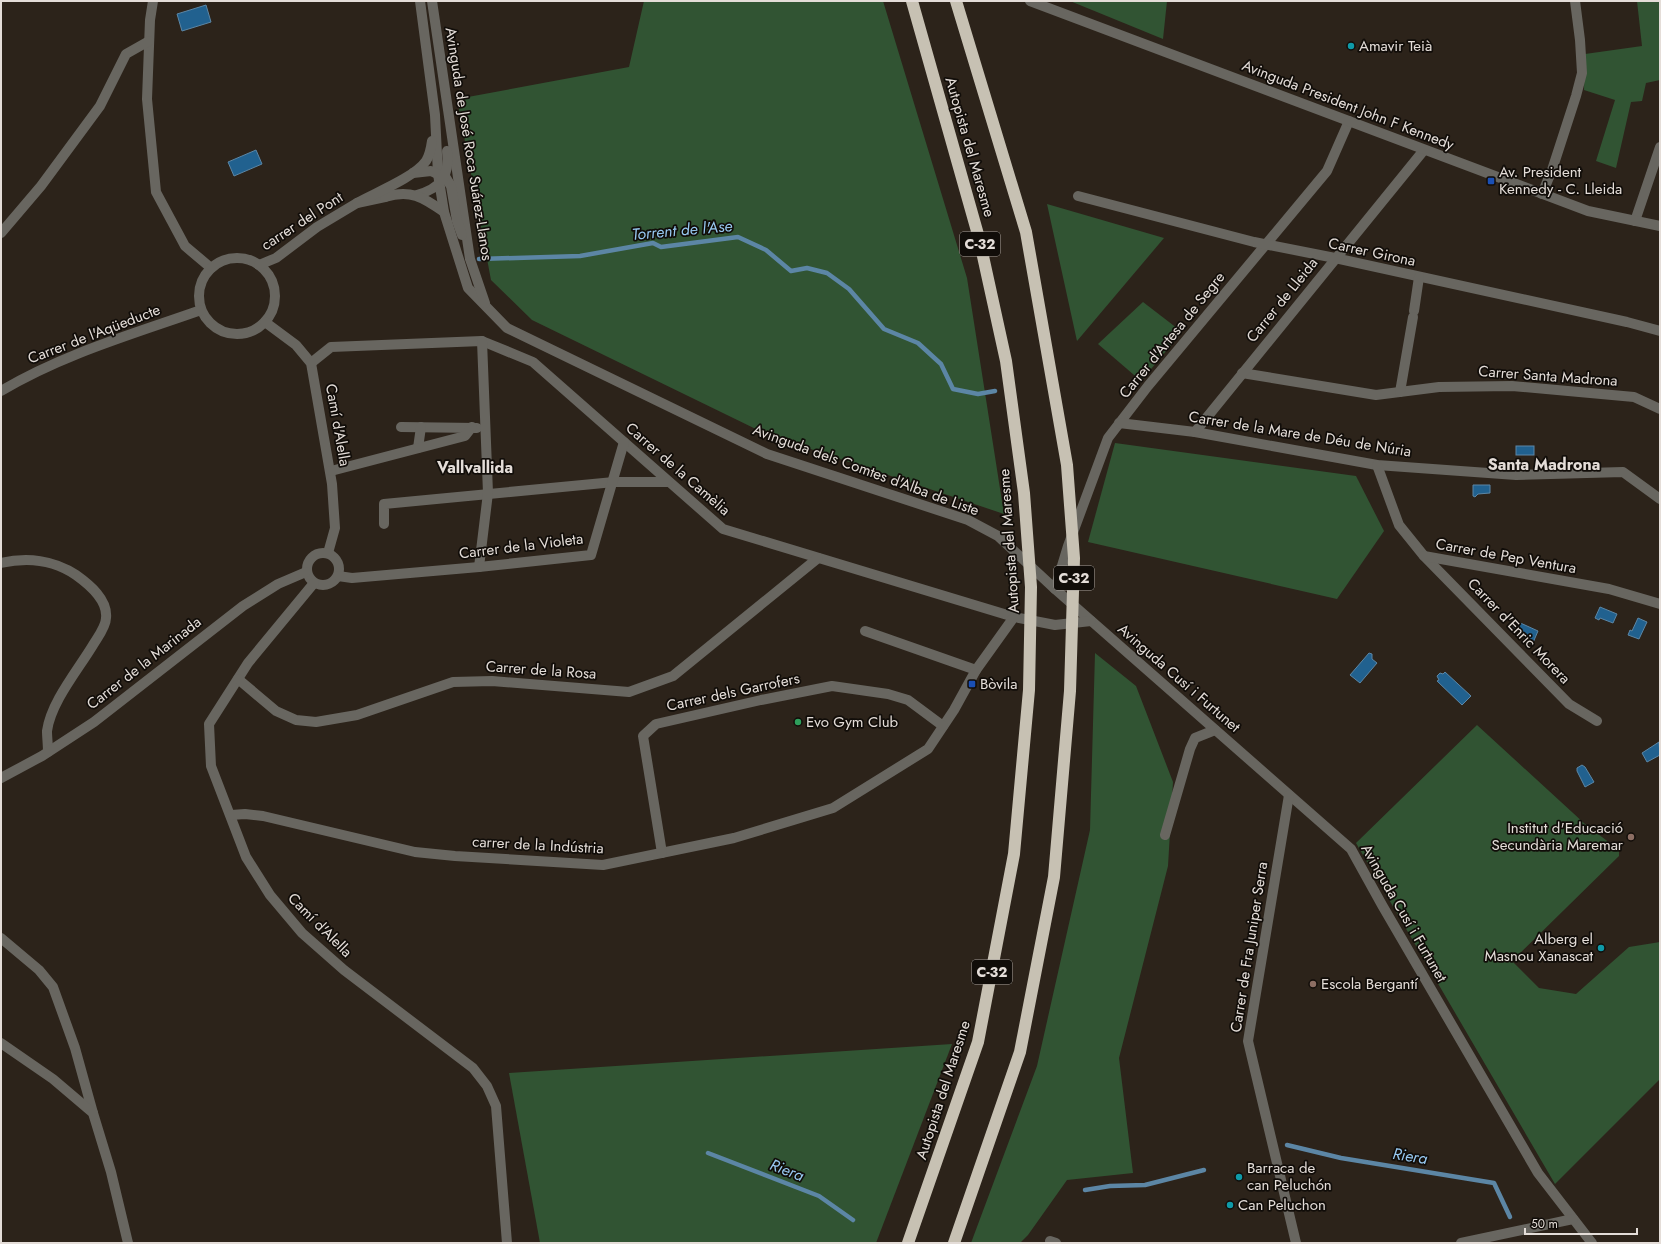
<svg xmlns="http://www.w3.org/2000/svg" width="1661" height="1244" font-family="Jost,sans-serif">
  <rect width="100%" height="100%" fill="#2c231a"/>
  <g fill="#315433">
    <path d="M644,1H883L967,278L1004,514L766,434L532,320L491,280L457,99L629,67Z"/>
    <path d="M1070,1H1167L1163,39Z"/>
    <path d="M1637,1H1660V80L1646,83L1642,101L1631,102L1616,168L1596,161L1615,100L1584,90L1585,54L1642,46Z"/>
    <path d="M1047,204L1164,238L1077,341Z"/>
    <path d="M1143,302L1182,332L1141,381L1098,344Z"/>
    <path d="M1115,443L1356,476L1384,531L1337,599L1088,542Z"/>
    <path d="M1095,653L1136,686L1173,782L1168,866L1119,1058L1133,1173L1067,1180L1028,1235L1020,1243H971L1037,1066L1090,830Z"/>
    <path d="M1477,725L1585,824L1619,850V856L1512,961L1539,988L1576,994L1629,947L1660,942V1079L1555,1184L1356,843Z"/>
    <path d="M952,1044L876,1243H540L509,1073Z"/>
  </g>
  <g fill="#21618f" stroke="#5c86a5">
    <path d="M206,5L211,22L182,31L177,14Z"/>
    <path d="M256,150L262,164L234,176L228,162Z"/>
    <rect x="1516" y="446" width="18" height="9"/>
    <path d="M1473,485H1490V493L1478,494L1475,497L1473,496Z"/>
    <path d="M1600,607L1617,614L1613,623L1600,618L1599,620L1595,618Z"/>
    <path d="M1638,618L1647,622L1639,639L1628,635L1630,630L1632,631Z"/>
    <path d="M1516,621L1538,631L1532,645L1513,627Z"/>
    <path d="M1369,653L1372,654V659L1377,663L1360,683L1350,675Z"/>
    <path d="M1445,672L1471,696L1462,705L1437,681L1439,680L1437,676L1440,673L1443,674Z"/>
    <path d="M1659,742L1660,755L1647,762L1642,753Z"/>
    <path d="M1582,765L1585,767L1594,782L1585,787L1577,771V768Z"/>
  </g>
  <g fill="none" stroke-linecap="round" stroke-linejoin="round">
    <g stroke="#5c86a5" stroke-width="4.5">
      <path d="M479,259L580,256L653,243L661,247L738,237L766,250L791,271L807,268L827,273L849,289L884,329L918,343L941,364L953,389L978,394L995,391"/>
      <path d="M1287,1145L1341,1158L1494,1183L1510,1217"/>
      <path d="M708,1153L819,1196L853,1220"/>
      <path d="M1085,1190L1110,1186L1145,1185L1204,1170"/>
    </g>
    <g stroke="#686660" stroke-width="10">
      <path d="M153,1L150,20L147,99L156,192L185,246L211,268"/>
      <path d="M1349,121L1327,171L1148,386L1108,438L1068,546L1055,589L1351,849L1382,905L1538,1173L1592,1243"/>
      <path d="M1542,194L1552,170L1576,96L1582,73L1580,40L1575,1"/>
      <path d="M1078,196L1254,242L1335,258L1627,322L1660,331"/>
      <path d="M1635,221L1660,147"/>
      <path d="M1,233L41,186L100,106L126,54L149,41"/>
      <circle cx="237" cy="296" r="38"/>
      <path d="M259,265L276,258L317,227L357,203L385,197"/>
      <path d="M1414,311L1419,277"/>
      <path d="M265,322L296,345L311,363L332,484L335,528L328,553"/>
      <path d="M311,363L331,347L482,341L533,362L723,529L1014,617"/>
      <path d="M1242,373L1376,395L1439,387L1512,386L1634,397L1660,409"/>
      <path d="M1,391C63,354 133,334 201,310"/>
      <path d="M1400,392L1413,317"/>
      <path d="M1119,423L1195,432L1377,465L1516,475L1623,472L1660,499"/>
      <path d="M401,427L477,428"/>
      <path d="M1195,432L1424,150"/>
      <path d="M418,448L421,427"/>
      <path d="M1377,465L1399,525L1424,556L1569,704L1597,721"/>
      <path d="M331,471L465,436L472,427"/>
      <path d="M384,524V504L614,482H668"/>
      <circle cx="323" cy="569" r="16"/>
      <path d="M1424,556L1609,589L1660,604"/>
      <path d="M1,563C27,557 54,560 76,575C90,585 108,600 106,618C106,627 97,638 93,645C78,670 51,702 47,731C47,737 48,745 48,752"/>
      <path d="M479,567L488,493L482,341"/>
      <path d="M338,576L352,578L479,567L591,555L624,442"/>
      <path d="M314,583L248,663L209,724L211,766L246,857L270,895L302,933L344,970L473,1068L487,1086L496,1106L507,1243"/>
      <path d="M865,631L976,670"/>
      <path d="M238,679L276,711L296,720L316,722L357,715L453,682L492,681L629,692L673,676L818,558"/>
      <path d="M1,778L42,756L94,722L243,606L278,584L306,572"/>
      <path d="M1289,795L1248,1041L1296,1243"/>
      <path d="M231,815L245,814L263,816L415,852L455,856L603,865L734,838L833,808L928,749L954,710L976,670L1014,617L1055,625L1091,621"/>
      <path d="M1165,835L1190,749L1195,738L1215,730"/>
      <path d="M662,853L643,736L656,724L761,700L832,686L888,694L908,700L943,726"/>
      <path d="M1,938L39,970L53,987L75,1048L93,1113"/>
      <path d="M1,1043L53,1079L93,1113L111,1172L128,1243"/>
      <path d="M1050,1241L1056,1243"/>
      <path d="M1461,1243L1573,1219"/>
    </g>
    <g stroke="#686660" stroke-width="10">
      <path d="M420,1L435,115L438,174L444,212L468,288L507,328L767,454L968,520L998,536L1055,589"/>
      <path d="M432,1L470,259L485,303"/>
      <path d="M1030,1L1588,211L1660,226"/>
      <path d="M413,173L431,171L446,178L451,186L457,221L462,235"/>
      <path d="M417,195C441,188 450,176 447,151"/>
      <path d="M385,197C410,189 423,197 444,212"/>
      <path d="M357,203C375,193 415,177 426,161C430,155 431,148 432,141"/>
    </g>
    <g stroke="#c7c1b3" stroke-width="12">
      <path d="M908,1243L978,1042L1014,854L1029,690L1031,587L1024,493L1006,361L979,238L912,1"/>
      <path d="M954,1243L1020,1052L1054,877L1070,691L1074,558L1067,465L1026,232L956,1"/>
    </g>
  </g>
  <g fill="#0f9aa8" stroke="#110d09" stroke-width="1.5">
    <circle cx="1351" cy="46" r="4"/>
    <circle cx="1601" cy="948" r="4"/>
    <circle cx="1239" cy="1177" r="4"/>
    <circle cx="1230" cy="1205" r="4"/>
  </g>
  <g fill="#1a4fb4" stroke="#110d09" stroke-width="1.5">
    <rect x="1487" y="177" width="8" height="8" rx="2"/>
    <rect x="968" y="680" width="8" height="8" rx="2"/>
  </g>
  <circle fill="#2e9e5b" stroke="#110d09" stroke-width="1.5" cx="798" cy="722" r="4"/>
  <g fill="#8d6e63" stroke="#110d09" stroke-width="1.5">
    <circle cx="1631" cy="837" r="4"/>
    <circle cx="1313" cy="984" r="4"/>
  </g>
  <g text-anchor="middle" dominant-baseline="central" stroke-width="3.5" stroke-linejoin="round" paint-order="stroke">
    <g fill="#110d09" stroke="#a59f9a" stroke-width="1">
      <rect x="960" y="232" width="40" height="24" rx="3"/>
      <rect x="1054" y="566" width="40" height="24" rx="3"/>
      <rect x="972" y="960" width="40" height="24" rx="3"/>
    </g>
    <g font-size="14" font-weight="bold" fill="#e4ddd8">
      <text x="980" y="244">C-32</text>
      <text x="1074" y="578">C-32</text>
      <text x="992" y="972">C-32</text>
    </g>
    <g font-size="15" fill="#e4ddd8" stroke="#110d09" text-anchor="start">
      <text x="1359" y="46">Amavir Teià</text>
      <text x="1499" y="172">Av. President<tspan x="1499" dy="17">Kennedy - C. Lleida</tspan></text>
      <text x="980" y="684">Bòvila</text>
      <text x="806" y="722">Evo Gym Club</text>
      <text x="1623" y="828" text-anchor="end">Institut d'Educació<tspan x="1623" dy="17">Secundària Maremar</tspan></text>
      <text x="1593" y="939" text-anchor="end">Alberg el<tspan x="1593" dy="17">Masnou Xanascat</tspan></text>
      <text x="1321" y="984">Escola Bergantí</text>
      <text x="1247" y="1168">Barraca de<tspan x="1247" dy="17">can Peluchón</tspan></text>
      <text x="1238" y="1205">Can Peluchon</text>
    </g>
    <g font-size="15" fill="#e4ddd8" stroke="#110d09">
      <text transform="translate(1348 105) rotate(21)">Avinguda President John F Kennedy</text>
      <text transform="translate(469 144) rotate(81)">Avinguda de José Roca Suárez-Llanos</text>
      <text transform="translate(970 147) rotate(74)">Autopista del Maresme</text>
      <text transform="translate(302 221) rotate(-33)">carrer del Pont</text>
      <text transform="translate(1372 252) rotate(12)">Carrer Girona</text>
      <text transform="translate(1282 300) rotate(-51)">Carrer de Lleida</text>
      <text transform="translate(94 334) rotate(-21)">Carrer de l'Aqüeducte</text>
      <text transform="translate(1172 335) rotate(-51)">Carrer d'Artesa de Segre</text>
      <text transform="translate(1548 376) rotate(4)">Carrer Santa Madrona</text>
      <text transform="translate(338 425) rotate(80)">Camí d'Alella</text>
      <text transform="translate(1300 434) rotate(9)">Carrer de la Mare de Déu de Núria</text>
      <text transform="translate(678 469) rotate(41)">Carrer de la Camèlia</text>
      <text transform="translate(866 470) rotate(20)">Avinguda dels Comtes d'Alba de Liste</text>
      <text transform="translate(1009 541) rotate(-94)">Autopista del Maresme</text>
      <text transform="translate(521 546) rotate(-7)">Carrer de la Violeta</text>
      <text transform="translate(1506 556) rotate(10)">Carrer de Pep Ventura</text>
      <text transform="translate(1519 631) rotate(46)">Carrer d'Enric Morera</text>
      <text transform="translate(144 663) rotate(-38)">Carrer de la Marinada</text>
      <text transform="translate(541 670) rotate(4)">Carrer de la Rosa</text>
      <text transform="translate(1179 678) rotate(41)">Avinguda Cusí i Furtunet</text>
      <text transform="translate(733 692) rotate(-12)">Carrer dels Garrofers</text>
      <text transform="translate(538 845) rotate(3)">carrer de la Indústria</text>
      <text transform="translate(1404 913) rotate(60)">Avinguda Cusí i Furtunet</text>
      <text transform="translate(320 925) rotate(45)">Camí d'Alella</text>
      <text transform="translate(1249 947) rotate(-81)">Carrer de Fra Juniper Serra</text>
      <text transform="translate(943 1090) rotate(-72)">Autopista del Maresme</text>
    </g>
    <g font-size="16" font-style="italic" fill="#97c8f0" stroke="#110d09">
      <text transform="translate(682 230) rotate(-5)">Torrent de l'Ase</text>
      <text transform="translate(1410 1156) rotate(9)">Riera</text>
      <text transform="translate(787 1170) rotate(21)">Riera</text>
    </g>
    <g font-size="16" font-weight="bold" fill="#e4ddd8" stroke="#110d09">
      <text x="1544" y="464">Santa Madrona</text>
      <text x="475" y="467">Vallvallida</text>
    </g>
  </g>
  <rect width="1661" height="1244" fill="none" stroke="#e4ddd8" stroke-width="4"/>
  <path d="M1525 1228v6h112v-6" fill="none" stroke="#e4ddd8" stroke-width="2"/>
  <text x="1531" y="1228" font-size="12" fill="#e4ddd8" stroke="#110d09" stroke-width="3" paint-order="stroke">50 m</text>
</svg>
